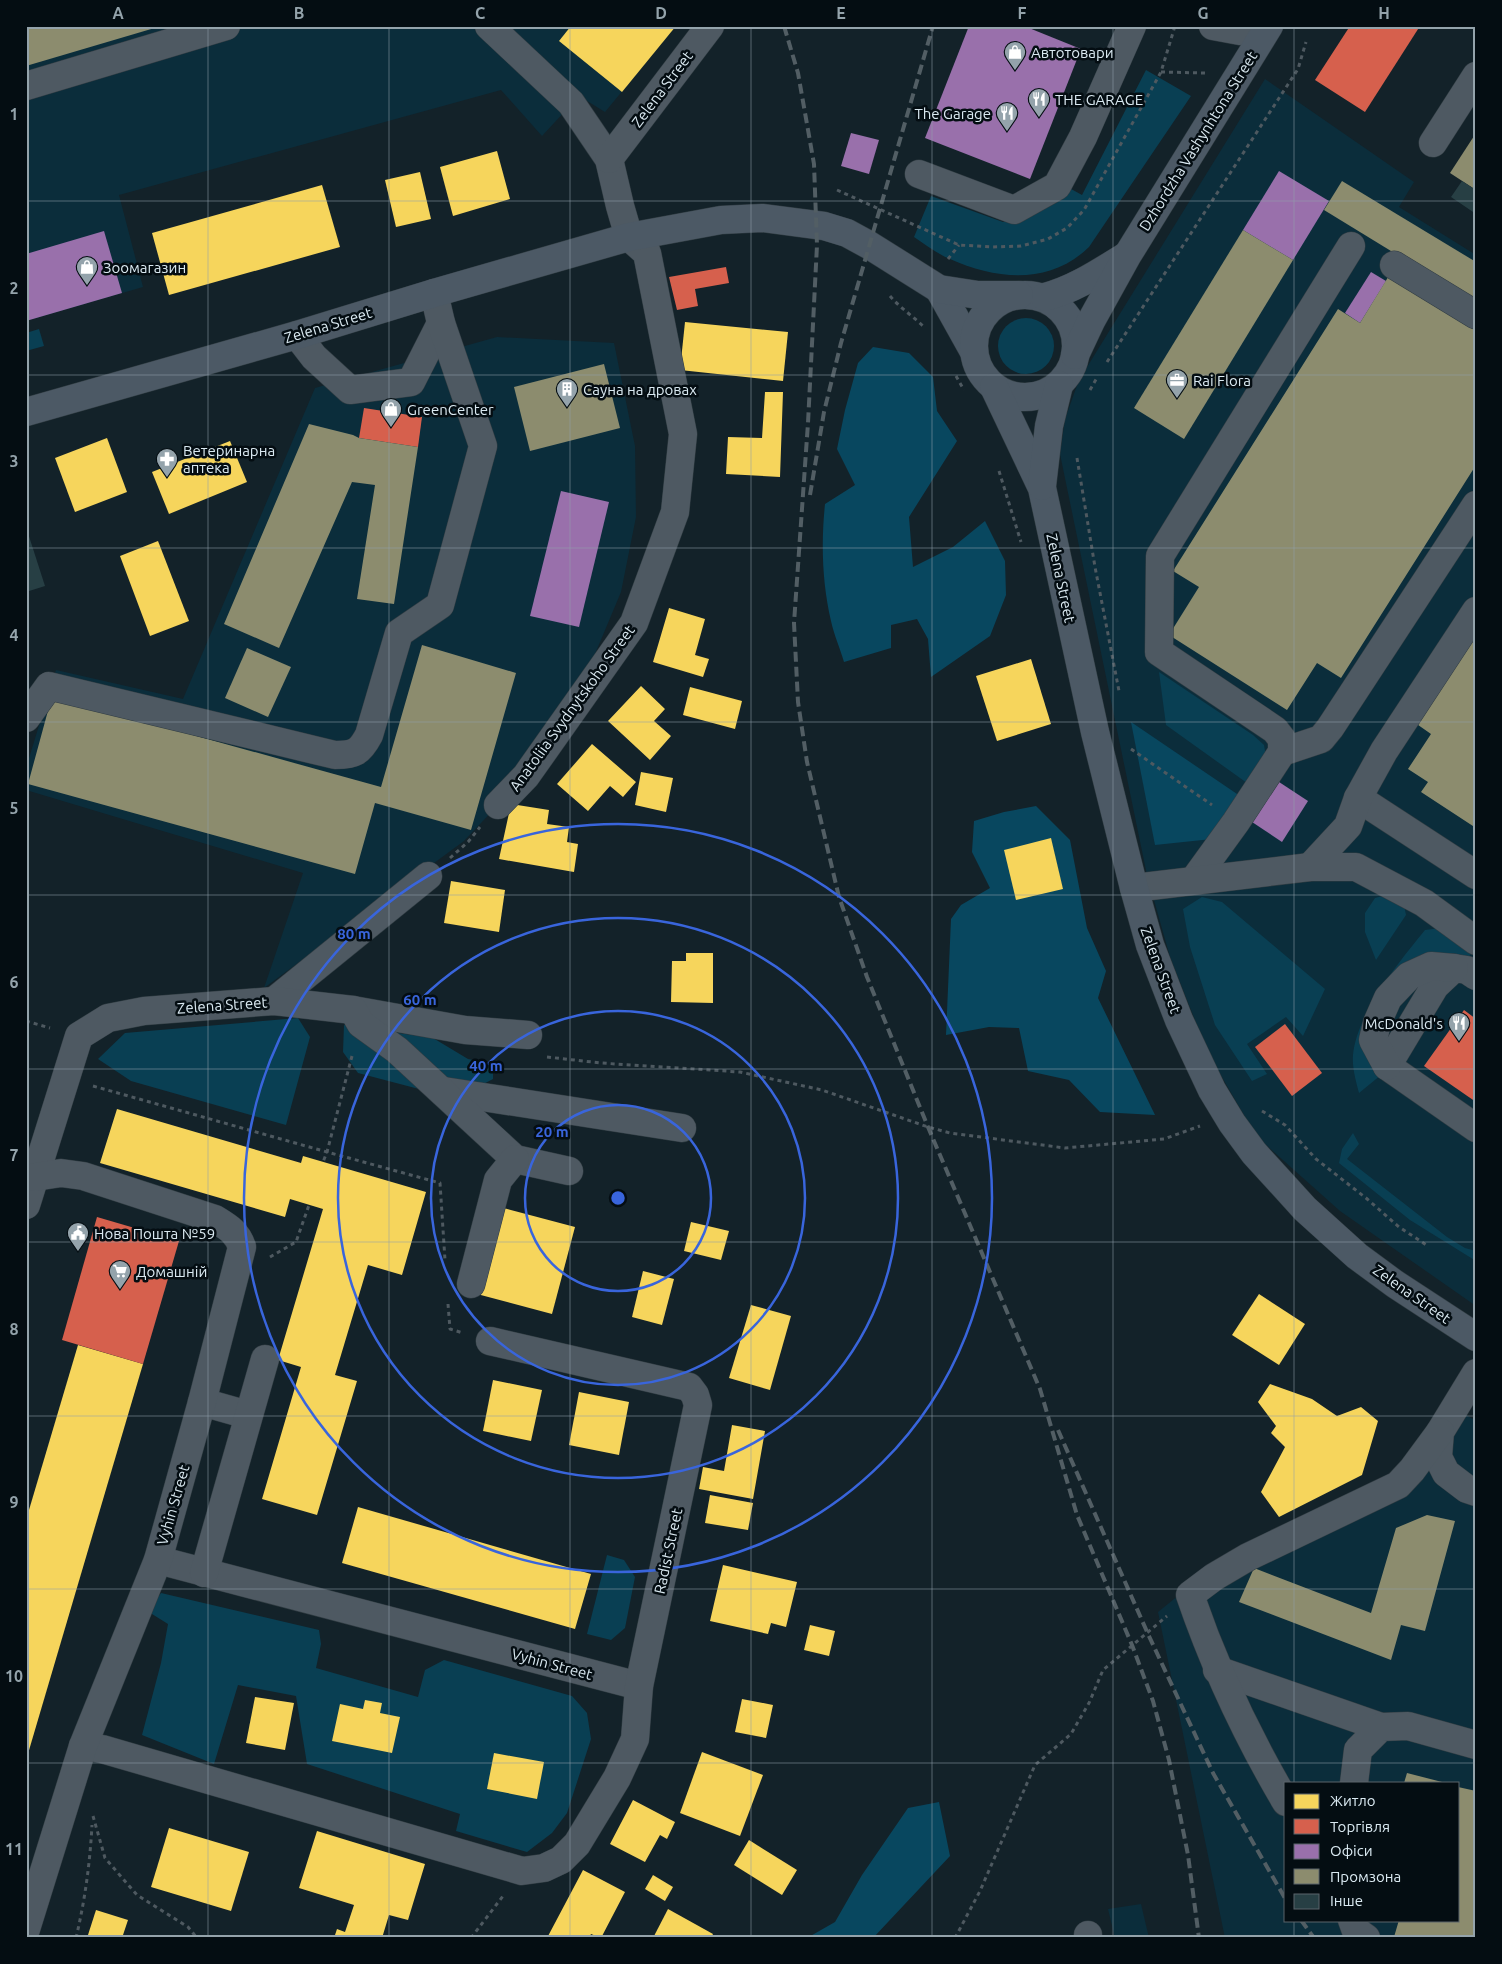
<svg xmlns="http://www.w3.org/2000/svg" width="1502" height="1964" font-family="Ubuntu,sans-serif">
  <rect width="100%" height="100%" fill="#132229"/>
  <g fill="#0b2d3b" fill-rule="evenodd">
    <path d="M26,26H676L605,112L579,96L542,136L501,90L119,195L143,287L26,321Z"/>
    <path d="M1265,79L1414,182L1399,207L1476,255V1306L1340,1211L1256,1136L1208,1053L1170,957L1147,875L1060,454L1065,419L1079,380Z"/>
    <path d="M497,337L614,343L635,446L636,517L621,592L582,685L498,805L464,841L264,988L303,873L26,790V768L56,670L183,699L315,388Z"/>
    <path d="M1451,1406L1476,1421V1938H1225L1158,1612L1205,1574L1394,1483ZM1286,1783H1458V1920H1286Z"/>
    <path d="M1141,1904L1149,1938H1115L1108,1909Z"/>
  </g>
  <g fill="#093f53">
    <path d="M1146,70L1191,96L1089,247C1050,285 997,280 950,259C937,254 925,244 914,237L931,196L1003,222L1030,215L1062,184L1082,195Z"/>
    <circle cx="1026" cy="346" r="28"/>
    <path d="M39,329L44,346L26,351V333Z"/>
    <path d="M1159,672L1253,735L1264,745L1266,757L1247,783L1166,725Z"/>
    <path d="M1386,895L1404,905L1406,915L1376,960L1365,932V913L1375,898Z"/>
    <path d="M1202,897L1222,902L1325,989L1303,1036L1286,1017L1247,1044L1267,1074L1252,1081L1215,1025L1190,947L1183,909Z"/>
    <path d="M1440,928L1475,948L1468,958L1381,995V1075L1359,1093C1356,1081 1352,1068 1353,1055C1357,1013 1399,962 1425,930Z"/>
    <path d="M298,1018L310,1037L286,1125L131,1081L98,1059L125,1033Z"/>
    <path d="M344,1025L433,1038L468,1059L493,1064V1079L468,1092L438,1094L358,1073L343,1052Z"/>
    <path d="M1353,1133L1359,1144L1347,1159L1447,1237L1465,1248L1476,1251V1261L1410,1220L1339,1163L1342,1149Z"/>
    <path d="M607,1555L624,1560L635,1577L625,1628L611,1640L587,1634Z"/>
    <path d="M161,1593L319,1630L321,1644L316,1668L418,1697L425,1670L444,1660L572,1696L587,1713L591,1739L567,1813L552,1833L527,1852L456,1831L460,1814L307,1764L296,1696L238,1685L214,1764L142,1735L161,1663L168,1624L152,1614V1606Z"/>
  </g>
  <g fill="#08475f">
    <path d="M873,347L909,353L933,377L937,411L957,441L909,517L913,567L953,547L985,521L1005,561L1006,595L990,636L931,677L928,639L917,619L891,625V648L844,662C840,648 834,635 831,621C822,582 821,543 825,504L855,485L837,449L845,410L858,363Z"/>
    <path d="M1131,722L1240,796L1212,839L1155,845Z"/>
    <path d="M1036,806L1070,840L1087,928L1106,971L1098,998L1155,1115L1100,1112L1069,1080L1028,1071L1019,1028L989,1027L946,1035L951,919L961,905L990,888L972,852L974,821L1004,812Z"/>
    <path d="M939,1802L950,1856L873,1938H807L835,1922L862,1875L908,1808Z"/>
  </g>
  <g fill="#f6d55c">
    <path d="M571,26H676L622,92L559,41Z"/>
    <path d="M497,151L510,199L453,216L440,167Z"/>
    <path d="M420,172L431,219L396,227L385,180Z"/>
    <path d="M322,185L340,247L169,295L152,233Z"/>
    <path d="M685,322L788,332L783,381L680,370Z"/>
    <path d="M765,392H783L780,477L726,474L728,437L762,438Z"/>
    <path d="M107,438L127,492L75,512L55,458Z"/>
    <path d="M230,441L247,482L169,514L152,472Z"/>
    <path d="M158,541L189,621L150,636L120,556Z"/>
    <path d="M669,608L705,619L695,655L709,659L703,677L653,662Z"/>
    <path d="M1031,659L1051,724L997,741L976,676Z"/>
    <path d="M641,686L665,709L654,721L671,736L650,760L608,721Z"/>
    <path d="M690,687L742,701L735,729L683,715Z"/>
    <path d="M592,744L636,782L623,797L610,786L588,811L557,784Z"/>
    <path d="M641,772L673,778L666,812L635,805Z"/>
    <path d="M511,804L549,810L547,824L569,827L567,842L578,844L574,872L499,859Z"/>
    <path d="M1051,838L1063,889L1016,900L1004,850Z"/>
    <path d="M451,881L505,890L499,932L444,923Z"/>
    <path d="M686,953H713V1003L671,1002L672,961H686Z"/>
    <path d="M117,1109L301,1163L303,1156L426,1192L402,1275L368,1265L335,1375L357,1381L317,1515L262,1499L301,1367L278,1360L323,1209L290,1199L285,1217L100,1163Z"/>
    <path d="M500,1207L575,1227L552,1314L477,1294Z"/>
    <path d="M691,1222L729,1231L721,1260L684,1251Z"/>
    <path d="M643,1271L674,1279L662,1325L632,1317Z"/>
    <path d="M1259,1294L1305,1324L1279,1365L1232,1335Z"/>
    <path d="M751,1305L791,1316L770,1390L729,1378Z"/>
    <path d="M78,1345L143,1364L27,1757L26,1520Z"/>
    <path d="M493,1380L542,1390L531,1441L483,1431Z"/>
    <path d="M1270,1384L1312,1399L1337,1416L1361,1407L1378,1421L1362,1475L1279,1517L1261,1492L1285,1447L1271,1433L1276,1426L1258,1402Z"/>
    <path d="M579,1392L629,1402L619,1455L569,1445Z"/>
    <path d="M732,1425L765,1431L753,1499L699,1489L703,1467L724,1471Z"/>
    <path d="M710,1495L753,1503L748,1530L705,1523Z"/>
    <path d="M358,1507L591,1574L575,1629L342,1563Z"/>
    <path d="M723,1565L797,1582L786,1627L771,1623L768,1634L710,1621Z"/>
    <path d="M810,1625L835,1631L829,1656L804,1650Z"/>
    <path d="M255,1697L294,1703L285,1750L246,1743Z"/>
    <path d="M742,1699L773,1705L766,1738L735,1732Z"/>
    <path d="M365,1700L382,1703L380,1713L400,1717L392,1753L332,1741L340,1704L363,1709Z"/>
    <path d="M702,1752L763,1775L740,1836L680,1813Z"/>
    <path d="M494,1753L544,1762L537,1799L487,1789Z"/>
    <path d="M633,1800L675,1822L667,1839L660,1835L645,1862L610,1844Z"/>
    <path d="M169,1828L249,1852L231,1911L151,1887Z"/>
    <path d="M317,1831L425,1864L408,1920L389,1915L382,1938H334L337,1929L345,1932L354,1905L299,1888Z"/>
    <path d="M749,1840L797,1870L782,1895L734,1865Z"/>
    <path d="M583,1870L625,1892L601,1938L591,1934L589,1938H547Z"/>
    <path d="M653,1875L673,1887L665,1901L645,1889Z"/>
    <path d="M668,1909L713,1934L711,1938H653Z"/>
    <path d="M96,1910L128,1920L122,1938H87Z"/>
  </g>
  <g fill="#d6604d">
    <path d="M1350,26H1420L1365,112L1315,80Z"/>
    <path d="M726,267L729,283L695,289L698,306L677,310L669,277Z"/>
    <path d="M364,408L422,417L418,447L359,438Z"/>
    <path d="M1464,1010L1476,1019V1102L1424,1066Z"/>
    <path d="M1285,1024L1322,1073L1292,1096L1255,1047Z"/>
    <path d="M97,1217L179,1241L143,1364L62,1340Z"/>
  </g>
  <g fill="#9970ab">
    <path d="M969,26H1024L1081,49L1030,179L925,138Z"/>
    <path d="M851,133L879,140L869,174L841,166Z"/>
    <path d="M1279,171L1329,201L1293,260L1243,230Z"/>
    <path d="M104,231L122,293L26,321V254Z"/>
    <path d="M1371,272L1386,281L1360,323L1345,313Z"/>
    <path d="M561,491L609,502L579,627L530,616Z"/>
    <path d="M1276,780L1308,801L1282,842L1249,820Z"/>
  </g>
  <g fill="#8c8c6e">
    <path d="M26,26H158V27L26,66Z"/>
    <path d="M1476,133V190L1450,173Z"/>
    <path d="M1342,181L1476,262V303L1324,210Z"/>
    <path d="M1243,230L1293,260L1184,439L1134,408Z"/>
    <path d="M1390,274L1476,328V465L1341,678L1317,663L1287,710L1169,635L1199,587L1173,571L1338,309L1360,323Z"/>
    <path d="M604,364L620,428L530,451L514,387Z"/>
    <path d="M309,424L353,435L359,438L418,447L394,604L357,599L375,485L352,482L279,648L224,624Z"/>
    <path d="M1476,621V828L1421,792L1428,782L1408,769L1431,734L1411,720Z"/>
    <path d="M422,645L516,673L471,830L375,803L355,874L28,784L52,696L381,787Z"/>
    <path d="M247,648L291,667L268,717L225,698Z"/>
    <path d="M1427,1515L1455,1521L1425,1631L1401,1625L1391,1660L1239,1602L1254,1568L1371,1613L1396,1528Z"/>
    <path d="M1407,1773L1442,1782L1441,1783H1404Z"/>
    <path d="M1458,1787L1476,1791V1938L1394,1937L1399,1920H1458Z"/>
  </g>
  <g fill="#273f44">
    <path d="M1462,181L1476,190V214L1451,197Z"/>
    <path d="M26,527L45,586L26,592Z"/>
  </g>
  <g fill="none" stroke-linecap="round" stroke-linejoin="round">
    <g stroke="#313d43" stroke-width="29">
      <g id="minor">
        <path d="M489,26L571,103L609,159L620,206L629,237L647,253L683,434L675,512L634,623L526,776L498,805"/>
        <path d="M1213,26L1240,31L1246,26"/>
        <path d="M26,86L226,26"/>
        <path d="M1433,143L1476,76"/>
        <path d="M609,159L710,26"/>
        <path d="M919,174L1014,210L1057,186L1083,137L1132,26"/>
        <path d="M1394,265L1476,315"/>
        <path d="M297,335L314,357L350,390L411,382L441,323"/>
        <path d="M26,718L49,686L335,755C355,755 360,752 369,735L399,633L440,605L483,446L441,323L434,293"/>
        <path d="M1282,752L1321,739L1330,728L1476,505"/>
        <path d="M1358,798L1476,875"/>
        <path d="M1310,867L1348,826L1358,798L1384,751L1476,611"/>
        <path d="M1194,880L1236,822L1282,752V739L1275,730L1159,652L1160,556L1351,246"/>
        <path d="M1134,888L1310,867H1356L1424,903L1476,941"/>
        <path d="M1476,976L1467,970L1454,968L1435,986L1387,1066L1476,1128"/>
        <path d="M274,1001L428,876"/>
        <path d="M353,1010L465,1030L528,1035"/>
        <path d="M1387,1066L1373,1040L1377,1023L1388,998L1409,976L1431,966L1454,968"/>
        <path d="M444,1091L682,1128"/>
        <path d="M26,1205L79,1036L108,1018L144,1011L274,1001L353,1010L361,1024L397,1050L515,1159L569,1171"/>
        <path d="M471,1284L498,1180L515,1159"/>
        <path d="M1476,1373L1440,1432L1438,1457L1446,1473L1467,1489L1476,1492"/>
        <path d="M202,1402L248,1415"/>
        <path d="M158,1560L639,1686"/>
        <path d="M204,1573L265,1359"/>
        <path d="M1217,1670L1381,1727"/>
        <path d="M83,1746L102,1749L522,1871L544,1868L561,1860L577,1844L617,1778L635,1739L639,1686L698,1405L695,1395L689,1387L490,1341"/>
        <path d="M1354,1783L1358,1750L1381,1727L1408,1726L1476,1745"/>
        <path d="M1286,1802C1247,1736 1215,1668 1190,1595L1214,1577L1248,1557L1398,1485L1412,1470L1440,1432"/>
        <path d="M1352,1920L1356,1931L1366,1938"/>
        <path d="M26,1929L83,1746L158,1560L202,1402L242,1247C237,1232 228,1227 215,1219L83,1176L61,1173L35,1177"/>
        <path d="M1088,1935V1938"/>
      </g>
    </g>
    <g stroke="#313d43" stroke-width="29">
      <g id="major">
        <path d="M939,289L973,350"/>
        <circle cx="1025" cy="346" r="51"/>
        <path d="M1045,297C1075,289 1100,272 1126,256"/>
        <path d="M1075,355L1091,321L1127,256L1269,26"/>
        <path d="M994,387L1042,488L1095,732L1134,888L1150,945L1179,1020L1212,1090L1232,1123L1254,1153L1305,1209L1357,1256L1395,1284L1476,1337"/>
        <path d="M26,412L297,335L434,293L629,237L721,220L762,218L824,226L847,233L869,245L939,289L978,295H1019"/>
        <path d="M1042,486L1049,426L1059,385"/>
      </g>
    </g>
    <g stroke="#4e5960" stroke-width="3" stroke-dasharray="4 4" stroke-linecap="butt">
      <path d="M1161,72L1205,73"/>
      <path d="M837,190L959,245L992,247L1021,246L1048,239L1067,228L1084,210L1161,72L1175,26"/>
      <path d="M948,259L959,245"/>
      <path d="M890,296C900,308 913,316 924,327"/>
      <path d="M1107,362L1298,69L1306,42"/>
      <path d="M956,376L964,390"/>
      <path d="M1090,390L1098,376"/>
      <path d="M1077,458L1095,567L1119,691"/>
      <path d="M999,471L1021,542"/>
      <path d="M1131,749L1212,805"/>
      <path d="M450,858L468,842L480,827"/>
      <path d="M26,1021L50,1028"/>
      <path d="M352,1056L327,1152L440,1183L445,1260"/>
      <path d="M547,1057L601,1063L740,1072L822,1090L928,1127L950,1133L1065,1148L1164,1139L1200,1126"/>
      <path d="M93,1086L327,1152L323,1162"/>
      <path d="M1262,1111L1285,1125L1316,1159L1366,1198L1399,1227L1428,1246"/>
      <path d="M270,1257L296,1242L309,1205"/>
      <path d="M448,1304L450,1329L463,1333"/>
      <path d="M93,1816L105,1858L137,1895L188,1927L197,1938"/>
      <path d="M76,1938C85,1900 90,1863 92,1825"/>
      <path d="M471,1938L503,1896"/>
      <path d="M955,1938L980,1891L1035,1765L1071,1734L1089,1703L1103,1670L1167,1616"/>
    </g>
    <use href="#minor" stroke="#4e5962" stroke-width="28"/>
    <use href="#major" stroke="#4c5965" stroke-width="28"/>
    <g stroke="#525e64" stroke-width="4" stroke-dasharray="10 5" stroke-linecap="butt">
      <path d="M784,26L798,73L814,164L817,245L808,423L794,623L798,702L807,762L839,897L867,977L928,1127L1040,1389L1077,1515L1132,1645L1153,1701L1169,1760L1188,1855L1199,1938"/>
      <path d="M810,495L824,412L841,343L933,26"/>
      <path d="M1058,1430L1148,1634L1213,1773L1286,1900"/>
      <path d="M1301,1920L1314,1938"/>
    </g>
  </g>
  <path fill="none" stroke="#94a3ab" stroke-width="1" stroke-opacity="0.55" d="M208,26V1938M389,26V1938M570,26V1938M751,26V1938M932,26V1938M1113,26V1938M1294,26V1783M26,201H1476M26,375H1476M26,548H1476M26,722H1476M26,895H1476M26,1069H1476M26,1242H1476M26,1416H1476M26,1589H1476M26,1763H1476M1294,1920V1938"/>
  <g fill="none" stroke="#3965dc" stroke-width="2.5">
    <circle cx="618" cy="1198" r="93"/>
    <circle cx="618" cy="1198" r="187"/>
    <circle cx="618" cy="1198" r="280"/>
    <circle cx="618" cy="1198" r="374"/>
  </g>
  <defs>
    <g id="shop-pin" transform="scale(1.125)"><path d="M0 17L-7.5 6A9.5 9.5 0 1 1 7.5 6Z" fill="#94a3ab" stroke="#040d12"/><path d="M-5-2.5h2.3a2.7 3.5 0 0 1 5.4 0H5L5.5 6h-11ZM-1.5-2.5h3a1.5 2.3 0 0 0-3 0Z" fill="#fff"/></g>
    <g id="restaurant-pin" transform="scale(1.125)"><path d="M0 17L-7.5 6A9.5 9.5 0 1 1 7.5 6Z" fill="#94a3ab" stroke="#040d12"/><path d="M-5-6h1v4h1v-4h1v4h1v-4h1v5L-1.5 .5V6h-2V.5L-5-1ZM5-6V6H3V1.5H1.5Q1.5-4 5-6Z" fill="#fff"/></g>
    <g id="office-pin" transform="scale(1.125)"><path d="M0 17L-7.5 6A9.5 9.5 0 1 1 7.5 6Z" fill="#94a3ab" stroke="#040d12"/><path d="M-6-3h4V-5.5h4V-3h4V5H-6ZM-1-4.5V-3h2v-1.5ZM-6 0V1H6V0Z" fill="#fff"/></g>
    <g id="building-pin" transform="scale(1.125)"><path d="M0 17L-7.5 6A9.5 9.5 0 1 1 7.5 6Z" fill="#94a3ab" stroke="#040d12"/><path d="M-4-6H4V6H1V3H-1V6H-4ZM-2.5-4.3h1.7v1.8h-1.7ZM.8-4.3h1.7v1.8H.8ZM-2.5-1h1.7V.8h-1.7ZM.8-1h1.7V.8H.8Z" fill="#fff"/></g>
    <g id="pharmacy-pin" transform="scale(1.125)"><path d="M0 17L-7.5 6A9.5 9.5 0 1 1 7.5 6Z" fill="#94a3ab" stroke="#040d12"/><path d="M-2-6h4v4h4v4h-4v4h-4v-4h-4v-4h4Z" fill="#fff"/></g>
    <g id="civic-pin" transform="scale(1.125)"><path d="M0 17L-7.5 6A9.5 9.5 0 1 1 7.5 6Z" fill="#94a3ab" stroke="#040d12"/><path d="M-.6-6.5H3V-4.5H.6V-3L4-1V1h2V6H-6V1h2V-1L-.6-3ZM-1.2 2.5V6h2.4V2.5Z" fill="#fff"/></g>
    <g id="supermarket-pin" transform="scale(1.125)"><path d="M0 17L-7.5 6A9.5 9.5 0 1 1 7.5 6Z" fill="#94a3ab" stroke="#040d12"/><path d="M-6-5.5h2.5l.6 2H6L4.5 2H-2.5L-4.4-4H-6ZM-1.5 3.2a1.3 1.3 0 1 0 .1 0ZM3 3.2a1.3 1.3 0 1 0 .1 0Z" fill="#fff"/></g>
  </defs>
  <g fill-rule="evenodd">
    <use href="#shop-pin" x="1015" y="52"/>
    <use href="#restaurant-pin" x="1039" y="99"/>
    <use href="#restaurant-pin" x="1007" y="113"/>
    <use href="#shop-pin" x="87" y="267"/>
    <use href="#office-pin" x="1177" y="380"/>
    <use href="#building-pin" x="567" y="389"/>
    <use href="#shop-pin" x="391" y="409"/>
    <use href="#pharmacy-pin" x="167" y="459"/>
    <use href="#restaurant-pin" x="1459" y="1023"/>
    <use href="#civic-pin" x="78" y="1233"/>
    <use href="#supermarket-pin" x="120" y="1271"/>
  </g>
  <g text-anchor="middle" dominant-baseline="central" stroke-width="5" stroke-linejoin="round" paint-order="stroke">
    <g font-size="15" fill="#dae9f1" stroke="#040d12" text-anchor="start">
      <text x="1031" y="52">Автотовари</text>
      <text x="1055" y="99">THE GARAGE</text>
      <text x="991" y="113" text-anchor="end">The Garage</text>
      <text x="103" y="267">Зоомагазин</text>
      <text x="1193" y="380">Rai Flora</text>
      <text x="583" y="389">Сауна на дровах</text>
      <text x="407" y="409">GreenCenter</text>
      <text x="183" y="450">Ветеринарна<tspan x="183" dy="17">аптека</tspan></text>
      <text x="1443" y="1023" text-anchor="end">McDonald's</text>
      <text x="94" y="1233">Нова Пошта №59</text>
      <text x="136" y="1271">Домашній</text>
    </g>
    <g font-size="15" fill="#dae9f1" stroke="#040d12">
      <text transform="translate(662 89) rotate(-53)">Zelena Street</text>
      <text transform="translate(1198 141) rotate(-58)">Dzhordzha Vashynhtona Street</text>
      <text transform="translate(328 325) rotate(-17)">Zelena Street</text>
      <text transform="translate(1061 578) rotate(78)">Zelena Street</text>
      <text transform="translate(572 708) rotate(-54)">Anatoliia Svydnytskoho Street</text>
      <text transform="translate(1161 970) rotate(70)">Zelena Street</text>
      <text transform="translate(222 1005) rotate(-4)">Zelena Street</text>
      <text transform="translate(1412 1294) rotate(35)">Zelena Street</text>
      <text transform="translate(173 1505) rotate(-74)">Vyhin Street</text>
      <text transform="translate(668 1551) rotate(-78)">Radist Street</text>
      <text transform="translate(552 1664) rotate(15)">Vyhin Street</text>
    </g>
  </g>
  <circle cx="618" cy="1198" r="8" fill="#3965dc" stroke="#040d12" stroke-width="2.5"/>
  <g font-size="15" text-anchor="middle" font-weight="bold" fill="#3965dc" stroke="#040d12" stroke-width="5" stroke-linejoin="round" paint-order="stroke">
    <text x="354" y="939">80 m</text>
    <text x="420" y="1005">60 m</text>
    <text x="486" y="1071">40 m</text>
    <text x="552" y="1137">20 m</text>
  </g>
  <rect width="1502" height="1964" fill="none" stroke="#040d12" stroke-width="55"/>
  <rect x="1284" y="1782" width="175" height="140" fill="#040d12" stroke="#5a656b"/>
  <rect x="1294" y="1794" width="25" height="15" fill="#f6d55c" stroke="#5a656b"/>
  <text x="1330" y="1806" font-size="15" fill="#dae9f1">Житло</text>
  <rect x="1294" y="1819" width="25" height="15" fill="#d6604d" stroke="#5a656b"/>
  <text x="1330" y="1832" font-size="15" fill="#dae9f1">Торгівля</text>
  <rect x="1294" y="1844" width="25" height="15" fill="#9970ab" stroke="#5a656b"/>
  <text x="1330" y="1856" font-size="15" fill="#dae9f1">Офіси</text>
  <rect x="1294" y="1869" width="25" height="15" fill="#8c8c6e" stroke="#5a656b"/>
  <text x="1330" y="1882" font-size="15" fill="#dae9f1">Промзона</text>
  <rect x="1294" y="1894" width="25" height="15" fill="#273f44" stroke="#5a656b"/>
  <text x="1330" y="1906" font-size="15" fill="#dae9f1">Інше</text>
  <rect x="28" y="28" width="1446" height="1908" fill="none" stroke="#94a3ab" stroke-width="2"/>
  <g font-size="16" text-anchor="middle" font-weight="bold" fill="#94a3ab">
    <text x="118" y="19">A</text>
    <text x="299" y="19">B</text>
    <text x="480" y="19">C</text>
    <text x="661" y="19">D</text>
    <text x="841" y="19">E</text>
    <text x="1022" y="19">F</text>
    <text x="1203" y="19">G</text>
    <text x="1384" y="19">H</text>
    <text x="14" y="120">1</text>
    <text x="14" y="294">2</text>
    <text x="14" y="467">3</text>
    <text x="14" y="641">4</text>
    <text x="14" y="814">5</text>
    <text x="14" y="988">6</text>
    <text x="14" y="1161">7</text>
    <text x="14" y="1335">8</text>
    <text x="14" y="1508">9</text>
    <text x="14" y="1682">10</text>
    <text x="14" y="1855">11</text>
  </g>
</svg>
